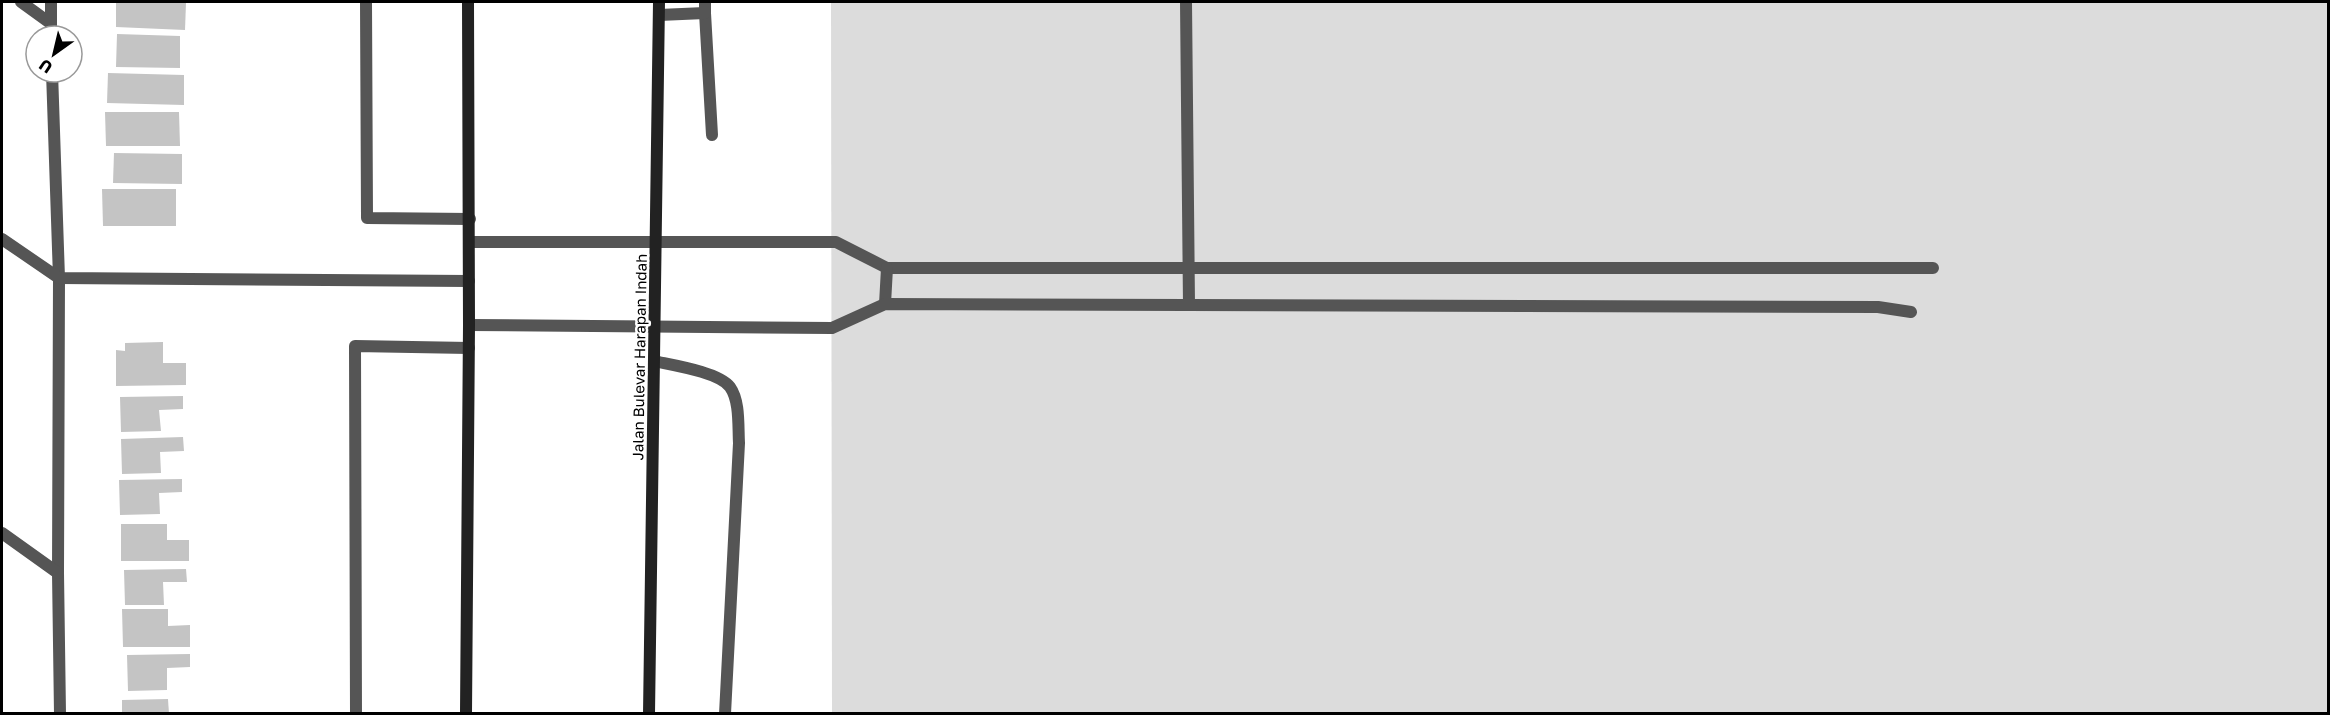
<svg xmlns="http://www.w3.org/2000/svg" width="2330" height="715" font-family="'Golos Text',sans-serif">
  <rect width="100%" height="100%" fill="#fff"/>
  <path fill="#dcdcdc" d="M831,2H2328V713H832Z"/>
  <g fill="#c4c4c4">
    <path d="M116,2L186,3L185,30L116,27Z"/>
    <path d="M117,34L180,36V68L116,67Z"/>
    <path d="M108,73L184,75V105L107,103Z"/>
    <path d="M105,112H179L180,146H106Z"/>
    <path d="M114,153L182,154V184L113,183Z"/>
    <path d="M102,189H176V226H103Z"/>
    <path d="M163,342V363H186V385L116,386V350L125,351V343Z"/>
    <path d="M183,396V409L159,410L161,431L121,432L120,397Z"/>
    <path d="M183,437L184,451L160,452L161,473L122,474L121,439Z"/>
    <path d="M182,479V492L159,493L160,514L120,515L119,480Z"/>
    <path d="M121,524H167V540H189V561H121Z"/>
    <path d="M186,569L187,582H163L164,605H125L124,570Z"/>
    <path d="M122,609H168V626L190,625V647H123Z"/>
    <path d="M190,654V667L167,668V690L128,691L127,655Z"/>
    <path d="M168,699L169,714H122V700Z"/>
  </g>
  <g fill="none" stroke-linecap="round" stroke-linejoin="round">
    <g stroke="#555" stroke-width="12">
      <path d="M366,2L367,218L470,219"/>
      <path d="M705,13L712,135"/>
      <path d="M659,15L705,13V2"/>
      <path d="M654,361C672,365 719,372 730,387C740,401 738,426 739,443L725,714"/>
      <path d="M356,714L355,346L469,348"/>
    </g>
    <g stroke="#555" stroke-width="12">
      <path d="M21,2L50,23"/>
      <path d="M1186,2L1189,305"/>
      <path d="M51,36V2"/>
      <path d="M52,72L59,278L58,573L60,714"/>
      <path d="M2,239L59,278L469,281"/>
      <path d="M469,242H836L887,268H1933"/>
      <path d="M885,304L887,268"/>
      <path d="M469,325L832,328L885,304L1878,307L1911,312"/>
      <path d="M2,533L58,573"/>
    </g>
    <g stroke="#222" stroke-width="12">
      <path d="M466,714L469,325L468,2"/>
      <path d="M649,714L659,2"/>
    </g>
  </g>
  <g text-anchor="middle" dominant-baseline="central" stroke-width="5" stroke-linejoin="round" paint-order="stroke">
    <g font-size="15" fill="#000" stroke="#fff">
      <text transform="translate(639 357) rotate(-89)">Jalan Bulevar Harapan Indah</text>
    </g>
  </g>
  <rect width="2330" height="715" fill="none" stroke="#000000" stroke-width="6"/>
  <g transform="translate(54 54) rotate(214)"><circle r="28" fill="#ffffff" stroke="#999999" stroke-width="1.5"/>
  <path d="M0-4.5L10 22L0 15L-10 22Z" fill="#000000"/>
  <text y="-9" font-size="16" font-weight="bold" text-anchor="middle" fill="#000000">U</text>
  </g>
</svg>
